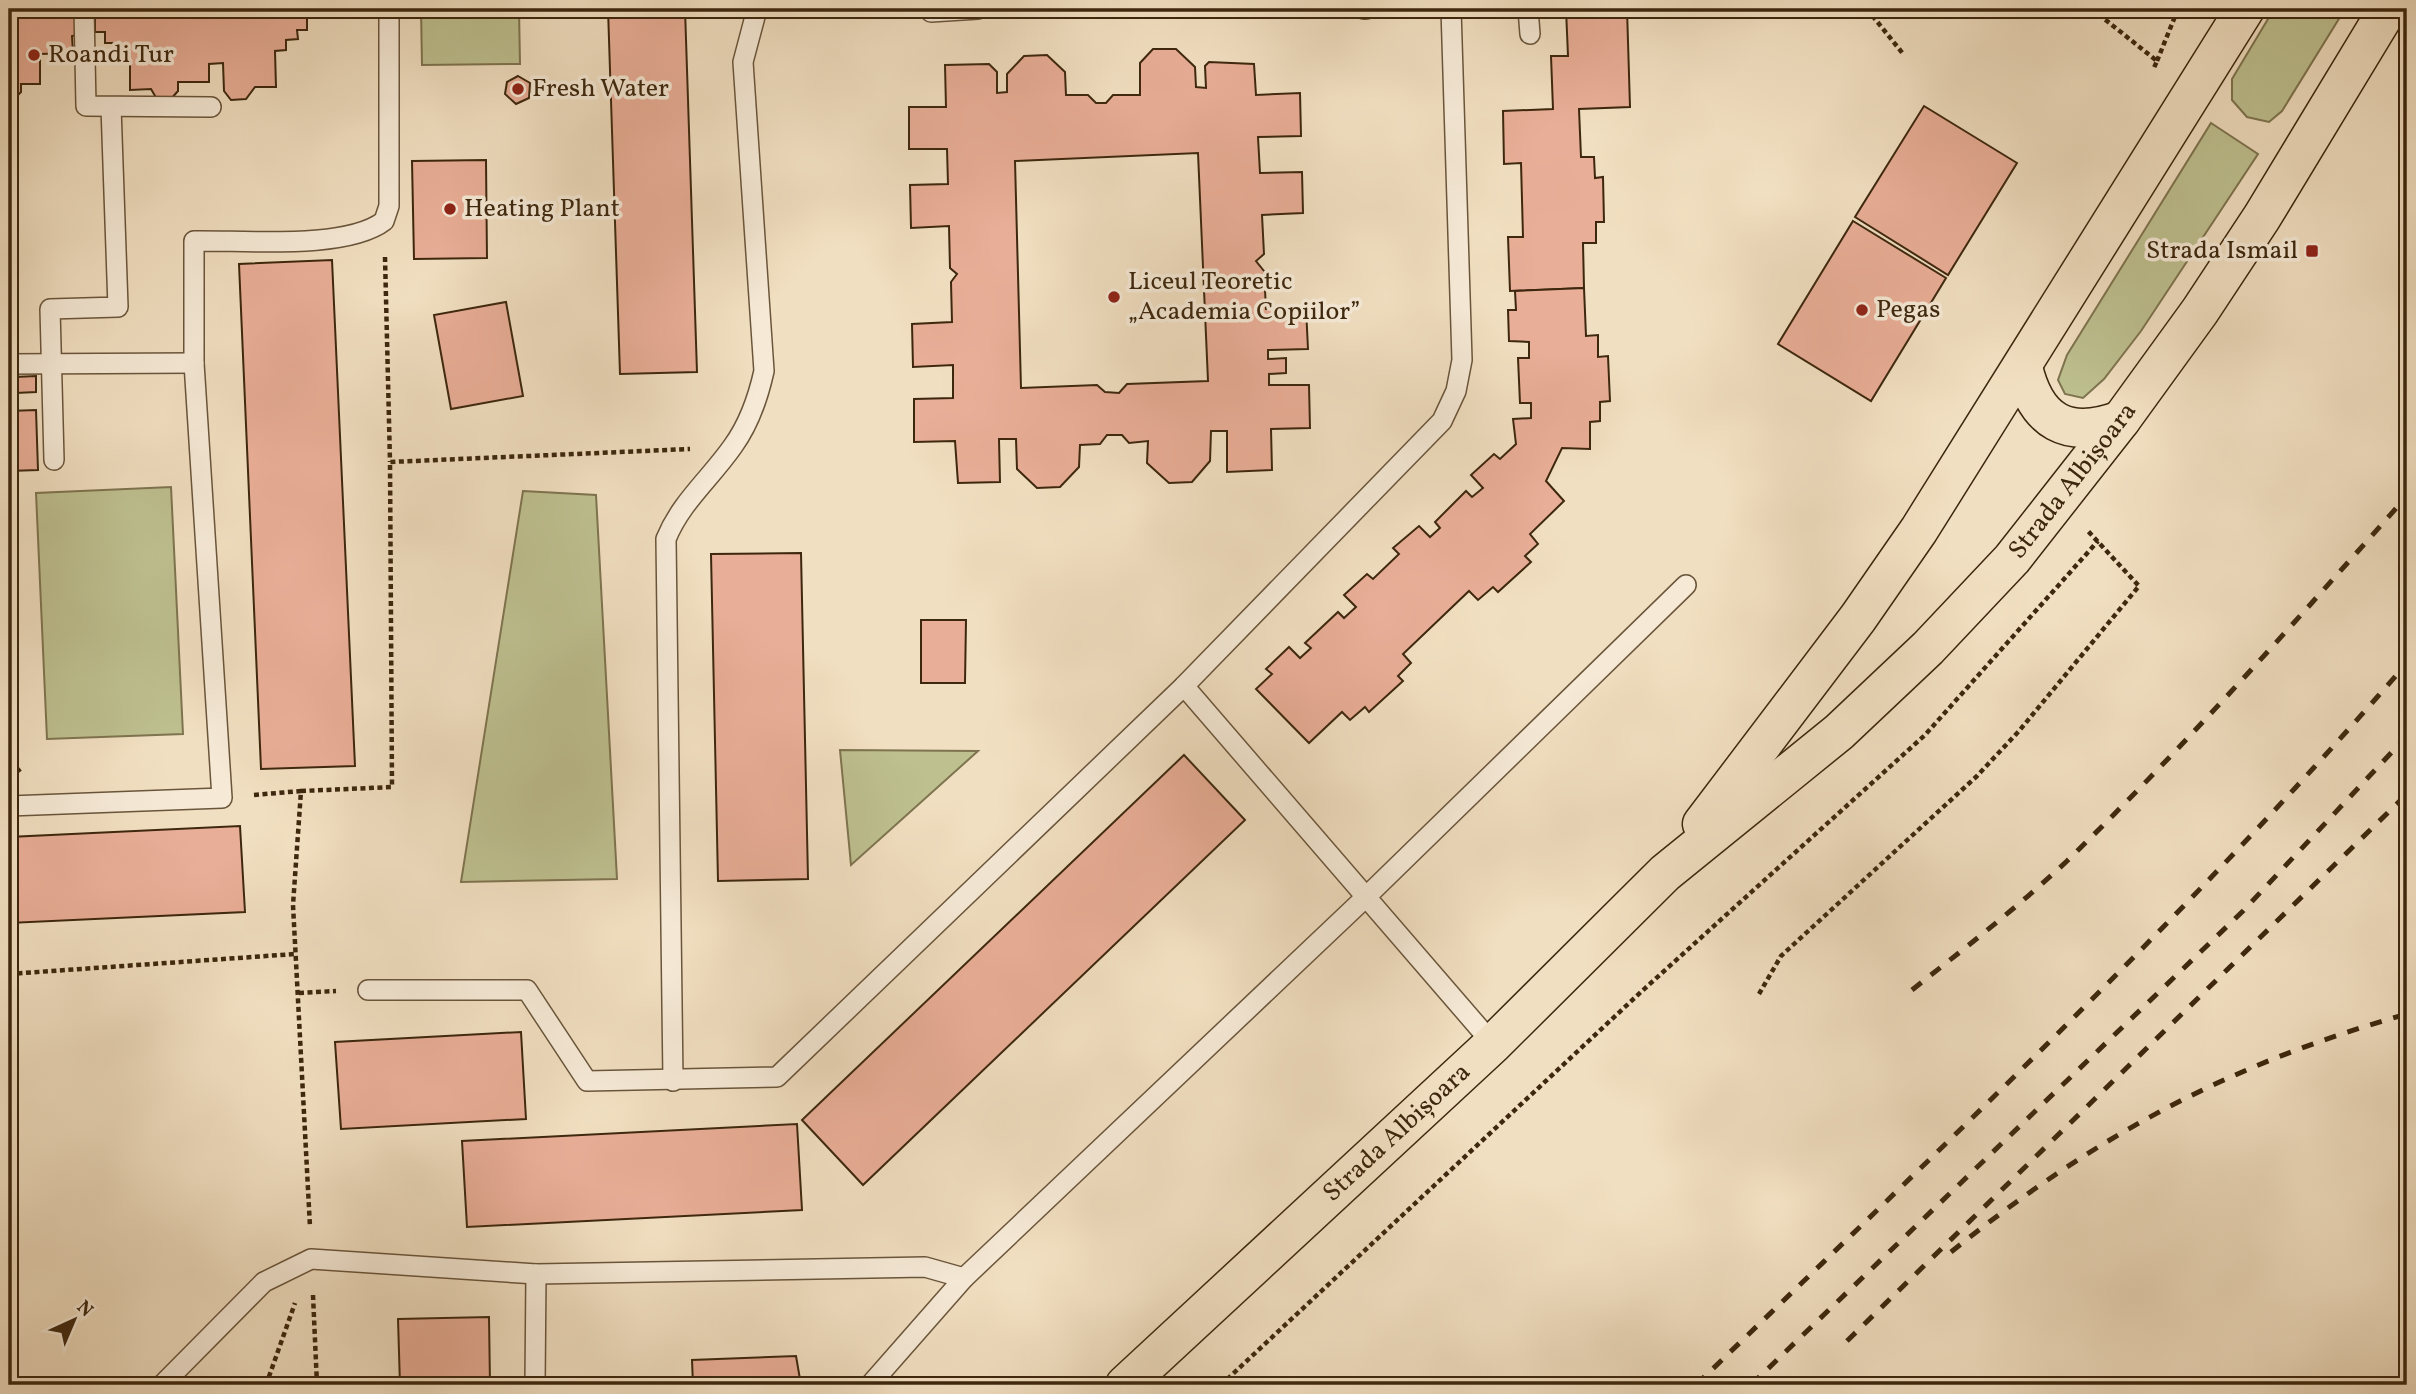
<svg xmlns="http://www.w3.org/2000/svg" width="2416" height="1394" font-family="Vollkorn,serif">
  <rect width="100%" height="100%" fill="#f1dfc1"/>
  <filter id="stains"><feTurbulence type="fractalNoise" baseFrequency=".00286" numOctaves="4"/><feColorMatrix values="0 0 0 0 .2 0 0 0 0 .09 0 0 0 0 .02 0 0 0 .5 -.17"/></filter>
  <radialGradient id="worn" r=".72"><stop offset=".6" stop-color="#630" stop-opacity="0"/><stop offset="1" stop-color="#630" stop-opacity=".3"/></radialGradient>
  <g fill="#bec090" stroke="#7e744f" stroke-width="2">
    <path d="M421,9H519L520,64L422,65Z"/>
    <path d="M2274,9H2345L2282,111L2269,122L2247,117L2232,100V79Z"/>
    <path d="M2211,123L2258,154L2141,331L2104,379L2083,398L2065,394L2058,380L2067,355Z"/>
    <path d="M171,487L183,734L47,739L36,493Z"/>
    <path d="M523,491L596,495L617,879L461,882Z"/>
    <path d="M840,750L978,751L851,865Z"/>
  </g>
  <g fill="#e9ae97" stroke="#3d270e" stroke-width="2" fill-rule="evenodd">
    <path d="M9,9H77V35L72,36L73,53L40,54V84H21V92L14,99L9,98Z"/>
    <path d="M95,9H307V30H297L298,39L286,40V50L275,51L276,87H255L246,99L231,100L224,91L223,63L209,64V82H178V91L170,100L158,101L151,89L130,90V53H117V43H105V32H95Z"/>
    <path d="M608,9H685L697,372L620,374Z"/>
    <path d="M1566,9H1627L1630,107L1579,109L1581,157H1594L1595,178L1603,177L1604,222H1596V243H1583L1584,288L1510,291L1508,237H1523L1521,163L1504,164L1503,111L1553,109L1551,56H1568Z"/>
    <path d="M1153,49H1176L1195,67L1196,87L1206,88L1205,66L1209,62L1254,64L1256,95L1300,93L1301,136L1258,137L1260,173L1302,172L1303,213L1262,215L1264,254L1256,261L1264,271L1266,309L1306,308L1308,349L1268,350V359L1286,358V373L1269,374V385H1309L1310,428L1271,429L1272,470L1227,472V431H1211L1210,461L1192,482L1169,483L1147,463L1148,441L1129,443L1122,435H1107L1100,444L1080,445L1079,467L1060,487L1037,488L1017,469L1016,439H999L1000,482L958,483L955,441L914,442V399L953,398V365L913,367L912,324L952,322L951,282L957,274L950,268L949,226L911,228L910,185L948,184L947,149H909V107H946L945,65L989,64L997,72V93L1007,92V74L1024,56L1047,55L1065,72L1066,95H1088L1096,103H1106L1113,95H1140V63ZM1198,153L1208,381L1127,384L1119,393L1105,392L1097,385L1021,388L1015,161Z"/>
    <path d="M518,76L530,83L529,98L516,104L505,94L507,82Z"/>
    <path d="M1924,106L2017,163L1948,275L1855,217Z"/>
    <path d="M486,160L487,258L414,259L412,161Z"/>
    <path d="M9,172L14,178V190L9,195Z"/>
    <path d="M1853,221L1946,278L1871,401L1778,344Z"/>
    <path d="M9,247L12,250V265L9,268Z"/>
    <path d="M332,260L355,766L261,769L239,264Z"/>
    <path d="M1584,288L1586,336L1598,335V357L1608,356L1610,401L1600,402V421L1590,422V449L1562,448L1546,481L1564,501L1530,534L1538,544L1525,556L1531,562L1498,592L1493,587L1478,600L1469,591L1403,654L1411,663L1398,676L1403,681L1369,712L1365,707L1350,720L1342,712L1309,743L1256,689L1272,674L1266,669L1289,647L1300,658L1311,648L1305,643L1338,612L1344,618L1356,607L1344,595L1367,574L1373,579L1399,554L1393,548L1419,526L1430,537L1440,528L1435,522L1466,491L1472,497L1483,488L1471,475L1494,454L1500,459L1516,444L1513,419L1531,418V403H1520L1518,358H1529V342L1509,341L1508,310H1516L1515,291Z"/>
    <path d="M506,302L523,396L451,409L434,315Z"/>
    <path d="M36,376V392L16,393L15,377Z"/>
    <path d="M36,410L38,470L9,471V411Z"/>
    <path d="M801,553L808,879L718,881L711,554Z"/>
    <path d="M921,620H966L965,683H921Z"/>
    <path d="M1184,755L1245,820L863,1185L802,1120Z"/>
    <path d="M240,826L245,912L9,923V837Z"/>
    <path d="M521,1032L526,1119L341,1129L335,1042Z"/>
    <path d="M797,1124L802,1210L467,1227L462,1141Z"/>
    <path d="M489,1317L490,1385H400L398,1319Z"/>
    <path d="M796,1356L801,1385H693L692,1360Z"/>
  </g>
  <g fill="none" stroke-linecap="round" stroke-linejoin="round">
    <g stroke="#6a553b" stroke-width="22">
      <g id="service">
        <path d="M84,9L86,106L211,107"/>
        <path d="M1364,9H1366"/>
        <path d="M1528,9L1530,34"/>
        <path d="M931,12L978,9"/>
        <path d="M9,364L194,363"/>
        <path d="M54,460L50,309L118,307L111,107"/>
        <path d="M1184,686L1493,1044"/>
        <path d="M9,806L222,798L194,363V241C244,240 346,250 384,221L389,206V9"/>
        <path d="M368,990H527L587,1081L777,1077L1184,686L1442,421L1456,391L1462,360L1451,9"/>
        <path d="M673,1081L666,539C681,502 710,479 733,446C749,424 758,398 764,371L743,62L757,9"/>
        <path d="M162,1385L264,1282L311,1259L536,1274L925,1267L964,1278"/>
        <path d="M535,1385L536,1274"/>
        <path d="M870,1385L964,1278L1368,895L1686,585"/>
      </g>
    </g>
    <g stroke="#3d270e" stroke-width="41">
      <g id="primary">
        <path d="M2023,367C2036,422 2067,440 2121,420"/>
        <path d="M1702,824L1858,618L1919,530L2245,9"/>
        <path id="s1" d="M1125,1385L1493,1044L1665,873L1839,732L1928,648L2012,559L2121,420L2200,311L2262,217L2388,9"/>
      </g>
    </g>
    <g stroke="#3d270e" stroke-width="4.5" stroke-dasharray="5 3.5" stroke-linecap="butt">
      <path d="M1867,9L1904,55"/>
      <path d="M2092,9L2157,61L2153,70"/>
      <path d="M2157,61L2178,9"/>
      <path d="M385,257L390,462"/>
      <path d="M9,767H16L20,772"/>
      <path d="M301,791L392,787L390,462L690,449"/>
      <path d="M254,795L301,791L293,905L310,1227"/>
      <path d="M9,974L295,954"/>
      <path d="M299,993L336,991"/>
      <path d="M1759,994L1781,956L1977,776L2019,731L2139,586L2087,530"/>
      <path d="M313,1295L317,1385"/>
      <path d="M266,1385L295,1303"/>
      <path d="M1221,1385L1642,991L1925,735L2098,541"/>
    </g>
    <use href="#service" stroke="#f6ead7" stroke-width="19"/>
    <use href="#primary" stroke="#f1dfc1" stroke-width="38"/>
    <g stroke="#3d270e" stroke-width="5" stroke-dasharray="12 12" stroke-linecap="butt">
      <path d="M1912,990C1965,948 2018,907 2067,861C2186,745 2297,620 2407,496"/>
      <path d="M1951,1252C2095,1136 2229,1064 2407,1014"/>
      <path d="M1847,1341L2407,794"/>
      <path d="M1696,1385C1939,1150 2186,918 2407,663"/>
      <path d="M1751,1385L2243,911L2407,736"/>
    </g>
  </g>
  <g fill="#8f2418" stroke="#f6ead7" stroke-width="2.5">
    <circle cx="34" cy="55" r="7"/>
    <circle cx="518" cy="89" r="7"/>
    <circle cx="450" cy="209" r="7"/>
    <rect x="2305" y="244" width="14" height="14" rx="3.5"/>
    <circle cx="1114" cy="297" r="7"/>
    <circle cx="1862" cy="310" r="7"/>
  </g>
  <g text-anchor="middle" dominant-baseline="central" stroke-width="7" stroke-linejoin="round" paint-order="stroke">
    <g font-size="26" fill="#3d270e" stroke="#f6ead7" text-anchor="start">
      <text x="48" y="55">Roandi Tur</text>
      <text x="532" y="89">Fresh Water</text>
      <text x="464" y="209">Heating Plant</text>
      <text x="2298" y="251" text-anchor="end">Strada Ismail</text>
      <text x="1128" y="282">Liceul Teoretic<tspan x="1128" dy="30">„Academia Copiilor”</tspan></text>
      <text x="1876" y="310">Pegas</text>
    </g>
    <g font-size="26" fill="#3d270e" stroke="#f6ead7">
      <text stroke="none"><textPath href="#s1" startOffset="1312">Strada Albișoara</textPath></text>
      <text stroke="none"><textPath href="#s1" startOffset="371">Strada Albișoara</textPath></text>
    </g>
  </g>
  <rect width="2416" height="1394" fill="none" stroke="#f1dfc1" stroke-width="35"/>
  <rect x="10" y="10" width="2395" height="1373" fill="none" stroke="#3d270e" stroke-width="3.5"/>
  <rect x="18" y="18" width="2381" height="1359" fill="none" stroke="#3d270e" stroke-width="2"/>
  <g transform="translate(74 1320) rotate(44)" stroke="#f6ead7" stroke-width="5" paint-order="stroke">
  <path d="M0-5L12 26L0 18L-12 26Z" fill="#3d270e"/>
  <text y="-10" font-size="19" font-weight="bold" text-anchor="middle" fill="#3d270e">N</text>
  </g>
  <rect width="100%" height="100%" filter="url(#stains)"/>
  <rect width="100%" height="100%" fill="url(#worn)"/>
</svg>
